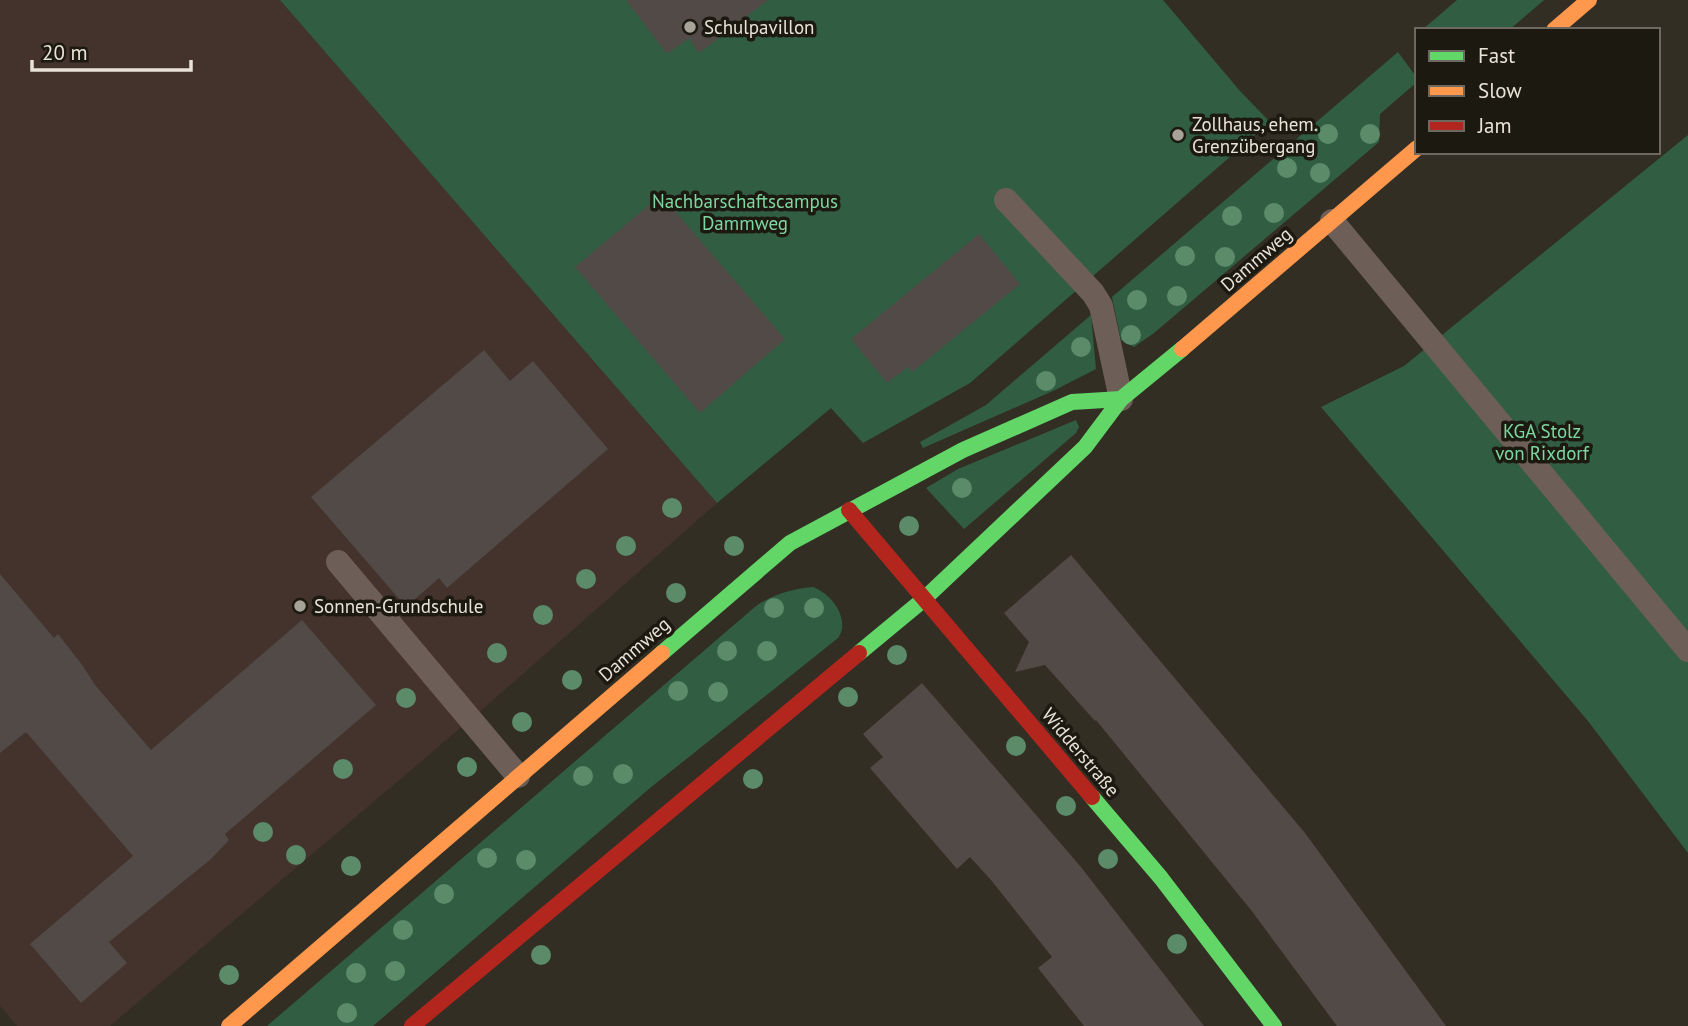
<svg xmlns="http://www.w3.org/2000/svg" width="1688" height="1026" font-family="'PT Sans',sans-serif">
  <rect width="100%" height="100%" fill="#322e24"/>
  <path fill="#44332c" d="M0,0H280L717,503L484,708L110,1026H17L0,1006Z"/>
  <g fill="#315e43">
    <path d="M280,0H1163L1240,91L1270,122L970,383L863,443L831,408L717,503Z"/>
    <path d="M1457,0H1544L1509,30H1422Z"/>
    <path d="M1398,52L1417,78V82L1380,114L1379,142L1154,333L1134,347L1121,340L1112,297Z"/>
    <path d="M1688,135V853L1588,721L1321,407L1404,366Z"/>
    <path d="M1091,315L1096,369L1055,390L923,448L920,442L986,405Z"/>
    <path d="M1076,420L1079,427L1076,433L964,529L926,488L958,469Z"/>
    <path d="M813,587C832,594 851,620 838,638L650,788L373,1026H267L756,606C774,594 792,589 813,587Z"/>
  </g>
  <g fill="#514a47">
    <path d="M626,0H768L699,53L689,38L667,54Z"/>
    <path d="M661,195L785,339L700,413L575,267Z"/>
    <path d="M979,234L1020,284L912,372L908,367L887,383L851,339Z"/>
    <path d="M484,350L510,381L533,361L608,449L447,588L439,578L406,607L311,497Z"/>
    <path d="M1071,555L1305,833L1446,1026H1337L1251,910L1096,720L1095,721L1045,665L1015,672L1029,642L1004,613Z"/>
    <path d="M0,574L54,638L58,634L83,666L95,685L151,750L302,620L376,705L225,834L229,840L211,859L109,942L127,963L81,1003L30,944L133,856L26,732L0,753Z"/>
    <path d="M922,683L1081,867L1204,1026H1084L1038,968L1052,957L991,880L970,857L957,869L870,768L883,757L863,734Z"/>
  </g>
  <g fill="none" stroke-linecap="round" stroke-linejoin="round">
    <g stroke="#6d5e57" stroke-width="24">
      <path d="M1006,200L1093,293L1101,306L1121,399"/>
      <path d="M1332,221L1688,650"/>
      <path d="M338,562L518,776"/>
    </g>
    <g stroke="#63d668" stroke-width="16">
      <path d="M662,653L790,543L963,450L1072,402L1121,399"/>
      <path d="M859,653L923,600L1085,447L1121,399L1182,349"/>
      <path d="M1092,797L1161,878L1274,1026"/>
    </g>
    <g stroke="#ff974d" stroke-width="16">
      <path d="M1554,30L1589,0"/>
      <path d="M1182,349L1417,148"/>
      <path d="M229,1026L662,653"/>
    </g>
    <g stroke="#b3261e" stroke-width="16">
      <path d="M849,510L1092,797"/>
      <path d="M412,1026L859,653"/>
    </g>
  </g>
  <g fill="#5b8b69">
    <circle cx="1328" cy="134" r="10"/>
    <circle cx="1370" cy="134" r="10"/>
    <circle cx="1287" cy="168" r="10"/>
    <circle cx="1320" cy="173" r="10"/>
    <circle cx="1274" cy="213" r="10"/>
    <circle cx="1232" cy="216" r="10"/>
    <circle cx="1185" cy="256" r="10"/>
    <circle cx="1225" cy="257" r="10"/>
    <circle cx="1177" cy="296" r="10"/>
    <circle cx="1137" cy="300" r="10"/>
    <circle cx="1131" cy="335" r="10"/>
    <circle cx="1081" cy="347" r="10"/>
    <circle cx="1046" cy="381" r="10"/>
    <circle cx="962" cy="488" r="10"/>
    <circle cx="672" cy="508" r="10"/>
    <circle cx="909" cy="526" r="10"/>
    <circle cx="626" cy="546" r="10"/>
    <circle cx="734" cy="546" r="10"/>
    <circle cx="586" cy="579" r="10"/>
    <circle cx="676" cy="593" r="10"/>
    <circle cx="774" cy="608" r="10"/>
    <circle cx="814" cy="608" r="10"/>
    <circle cx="543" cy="615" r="10"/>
    <circle cx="727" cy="651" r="10"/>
    <circle cx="767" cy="651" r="10"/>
    <circle cx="497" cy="653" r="10"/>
    <circle cx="897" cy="655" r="10"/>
    <circle cx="572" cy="680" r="10"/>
    <circle cx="678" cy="691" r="10"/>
    <circle cx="718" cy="692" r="10"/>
    <circle cx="848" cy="697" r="10"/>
    <circle cx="406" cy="698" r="10"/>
    <circle cx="522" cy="722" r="10"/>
    <circle cx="1016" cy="746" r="10"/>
    <circle cx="467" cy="767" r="10"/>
    <circle cx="343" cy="769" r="10"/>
    <circle cx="623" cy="774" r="10"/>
    <circle cx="583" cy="776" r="10"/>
    <circle cx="753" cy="779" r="10"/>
    <circle cx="1066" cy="806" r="10"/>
    <circle cx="263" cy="832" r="10"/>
    <circle cx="296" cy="855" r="10"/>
    <circle cx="487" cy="858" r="10"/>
    <circle cx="1108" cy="859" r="10"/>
    <circle cx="526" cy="860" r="10"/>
    <circle cx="351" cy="866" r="10"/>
    <circle cx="444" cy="894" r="10"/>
    <circle cx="403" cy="930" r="10"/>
    <circle cx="1177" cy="944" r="10"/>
    <circle cx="541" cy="955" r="10"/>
    <circle cx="395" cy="971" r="10"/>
    <circle cx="356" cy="973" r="10"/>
    <circle cx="229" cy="975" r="10"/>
    <circle cx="347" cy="1013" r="10"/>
  </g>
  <g fill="#a8a398" stroke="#1c1911" stroke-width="2.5">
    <circle cx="690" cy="27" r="7"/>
    <circle cx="1178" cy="135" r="7"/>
    <circle cx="300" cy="606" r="7"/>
  </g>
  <g text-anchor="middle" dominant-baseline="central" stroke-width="7" stroke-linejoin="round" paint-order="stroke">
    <g font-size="19" fill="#e8e2d7" stroke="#1c1911" text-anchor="start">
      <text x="704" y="27">Schulpavillon</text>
      <text x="1192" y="124">Zollhaus, ehem.<tspan x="1192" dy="22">Grenzübergang</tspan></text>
      <text x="314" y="606">Sonnen-Grundschule</text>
    </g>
    <g font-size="19" fill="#7dd7a1" stroke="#1c1911">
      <text x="745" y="201">Nachbarschaftscampus<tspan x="745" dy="22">Dammweg</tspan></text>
      <text x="1542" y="431">KGA Stolz<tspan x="1542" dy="22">von Rixdorf</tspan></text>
    </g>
    <g font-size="19" fill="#e8e2d7" stroke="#1c1911">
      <text transform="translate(1256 259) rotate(-41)">Dammweg</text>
      <text transform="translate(634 649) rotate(-41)">Dammweg</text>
      <text transform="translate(1081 752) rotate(50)">Widderstraße</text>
    </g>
  </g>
  <rect x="1415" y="28" width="245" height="126" fill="#1c1911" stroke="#6e6960" stroke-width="2"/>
  <rect x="1429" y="51" width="35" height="10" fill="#63d668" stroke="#6e6960" stroke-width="2"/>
  <text x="1478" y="63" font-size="21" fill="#e8e2d7">Fast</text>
  <rect x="1429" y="86" width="35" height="10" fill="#ff974d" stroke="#6e6960" stroke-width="2"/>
  <text x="1478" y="98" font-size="21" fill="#e8e2d7">Slow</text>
  <rect x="1429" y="121" width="35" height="10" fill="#b3261e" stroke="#6e6960" stroke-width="2"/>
  <text x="1478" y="133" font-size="21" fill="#e8e2d7">Jam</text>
  <path d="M32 60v10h159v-10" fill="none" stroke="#e8e2d7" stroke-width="3.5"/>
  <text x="42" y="60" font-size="21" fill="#e8e2d7" stroke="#1c1911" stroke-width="5" paint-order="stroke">20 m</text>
</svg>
